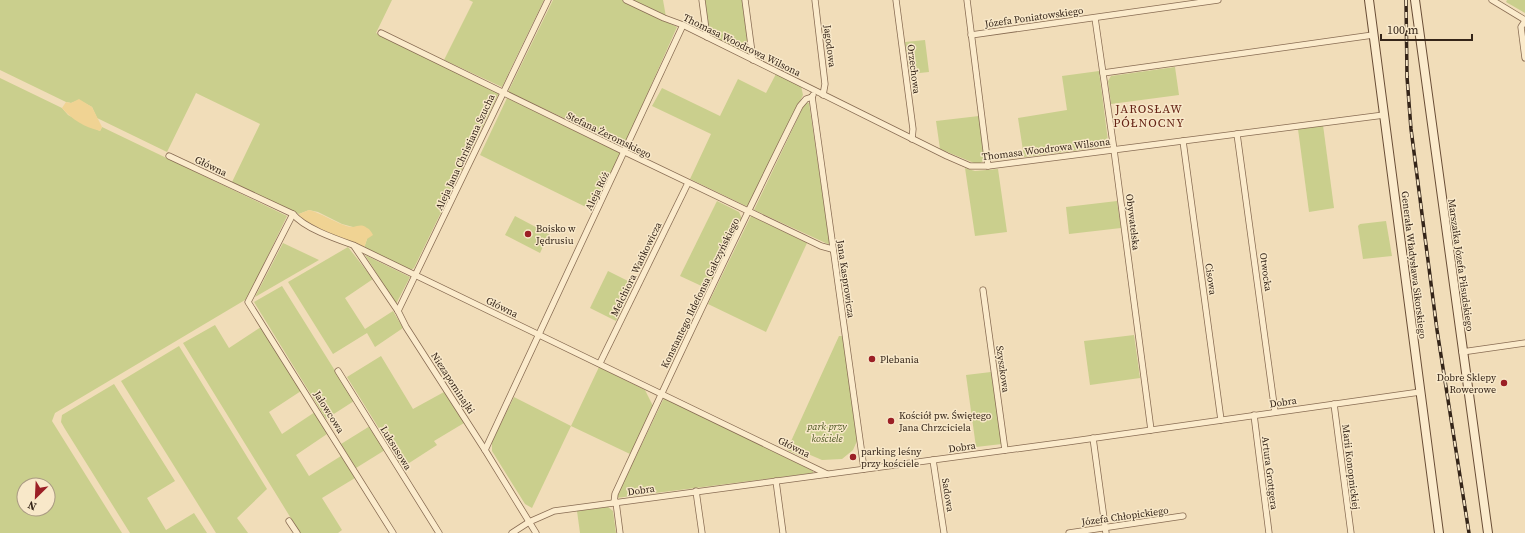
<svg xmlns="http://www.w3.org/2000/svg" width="1525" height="533" font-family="'Source Serif 4',serif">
  <rect width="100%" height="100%" fill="#f1ddb9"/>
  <g fill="#cacf8d" fill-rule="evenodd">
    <path d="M0,0H392L376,33L499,93L414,268L411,270L364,248L367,239L353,227L342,224L318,212L309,210L299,214L232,182L260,124L196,93L167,152L97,118L92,107L79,100L71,103L66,102L0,70Z"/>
    <path d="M469,0H544L502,87L444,60L473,2Z"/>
    <path d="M553,0H622L677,27L624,146L508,92Z"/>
    <path d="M632,0H663L666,17Z"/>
    <path d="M705,0H742L749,56L710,37Z"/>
    <path d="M1507,0H1525V13L1506,2Z"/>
    <path d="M925,40L929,72L910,74L905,42Z"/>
    <path d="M1175,67L1179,95L1111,104L1108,81L1111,76Z"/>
    <path d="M1099,71L1108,141L1104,147L1024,157L1018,118L1067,110L1062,76Z"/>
    <path d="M776,74L801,86L803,95L750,205L746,206L690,179L711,134L652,106L662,88L720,116L738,79L766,93Z"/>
    <path d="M0,78L62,108L68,115L100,131L102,127L287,216L250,293L245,300L55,413L52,421L122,533H0ZM24,485H48V509H24Z"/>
    <path d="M507,98L622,154L594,211L480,155Z"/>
    <path d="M805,103H809L830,245L754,210Z"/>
    <path d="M979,116L985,160L980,163H974L940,149L936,121Z"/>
    <path d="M1323,125L1334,208L1309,212L1298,129Z"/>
    <path d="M965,168L975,171L998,169L1007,232L975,236Z"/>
    <path d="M717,201L739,212L742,219L708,289L680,276Z"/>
    <path d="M1117,201L1121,228L1069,234L1066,207Z"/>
    <path d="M515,216L549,234L540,253L505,235Z"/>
    <path d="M751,216L807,243L766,332L708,304Z"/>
    <path d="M1386,221L1392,256L1363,259L1358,226L1360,224Z"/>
    <path d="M283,243L319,260L255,297Z"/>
    <path d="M348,247L373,279L345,298L365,329L393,311L403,328L375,347L367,333L333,354L288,282Z"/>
    <path d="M365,255L410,277L396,304Z"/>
    <path d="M608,271L634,284L616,321L590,308Z"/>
    <path d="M282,286L354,401L326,419L254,302Z"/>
    <path d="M215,325L229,348L261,327L301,391L269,412L282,434L315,412L327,434L296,455L309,476L341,456L355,478L322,498L342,530L338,533H300L183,343Z"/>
    <path d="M1134,335L1140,378L1090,385L1084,341Z"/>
    <path d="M839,336H843L857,441L853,450L842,459L822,460L808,454L805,458L787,450Z"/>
    <path d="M179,346L267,489L237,518L248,533H216L121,381Z"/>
    <path d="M381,356L413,409L444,392L464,423L434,441L437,445L403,467L347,377Z"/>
    <path d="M599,367L645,390L653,406L630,454L571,426L532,508L525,504L492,451V442L514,397L571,426Z"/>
    <path d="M991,372L1002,444L976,447L966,375Z"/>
    <path d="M114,384L175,481L147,498L166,530L194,513L207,533H130L65,429L61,422L62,415Z"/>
    <path d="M664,398L813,471V473L616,498Z"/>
    <path d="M370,426L385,450L356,468L341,444Z"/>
    <path d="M608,507L613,511L616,533H580L577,511Z"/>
  </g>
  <g fill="#f0d393">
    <path d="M79,99L92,107L102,127L100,131C85,127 72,120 62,108L66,102L71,103Z"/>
    <path d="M309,210C322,213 342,227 353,227C358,226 362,224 367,228C370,229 372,233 373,235L367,239L364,248L320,229L299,217V214Z"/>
  </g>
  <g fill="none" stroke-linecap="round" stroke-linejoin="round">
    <g stroke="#886c53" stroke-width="7">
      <g id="street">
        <path d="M626,0L664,18L683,25L947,156L970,166H988L1384,115"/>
        <path d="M702,0L707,37"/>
        <path d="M745,0L753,60"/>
        <path d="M815,0L825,84L823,95"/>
        <path d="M896,0L913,129L912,139"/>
        <path d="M967,0L988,166"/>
        <path d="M1492,0L1525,20"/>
        <path d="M1095,18L1114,150L1151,430"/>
        <path d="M1525,21L1521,27L1525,58"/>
        <path d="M381,33L625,152L821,246L832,249"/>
        <path d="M971,35L1218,0"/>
        <path d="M1103,73L1373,35"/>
        <path d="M813,95L812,97L864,469"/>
        <path d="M1237,134L1275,412"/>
        <path d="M1183,141L1221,420"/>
        <path d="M169,156L293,214C304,228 336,239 353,245L827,474"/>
        <path d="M293,214L248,302L393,533"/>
        <path d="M354,246L398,311L406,327L485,450L536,533"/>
        <path d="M983,290L1005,450"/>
        <path d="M398,311L548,0"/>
        <path d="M1462,352L1525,343"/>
        <path d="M600,363L688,183"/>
        <path d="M338,371L439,533"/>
        <path d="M1334,404L1351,533"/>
        <path d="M1254,415L1269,533"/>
        <path d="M1093,438L1106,533"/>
        <path d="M485,450L683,25"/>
        <path d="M933,460L944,533"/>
        <path d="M776,481L783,533"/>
        <path d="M696,491L702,533"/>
        <path d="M616,502L620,533"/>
        <path d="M614,503L615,494C675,364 736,234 800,106L806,99L812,97"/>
        <path d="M289,521L297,533"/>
        <path d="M512,533L529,522L554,511L1067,442L1420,392"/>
        <path d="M1069,533L1183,516"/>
      </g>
    </g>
    <g stroke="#694d36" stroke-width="10">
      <g id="secondary">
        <path d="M1369,0L1439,533"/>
        <path d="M1415,0L1488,533"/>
      </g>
    </g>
    <use href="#street" stroke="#fbebcc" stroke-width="5.5"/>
    <use href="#secondary" stroke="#fbebcc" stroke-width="8"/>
    <g stroke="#352519" stroke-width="3.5">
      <path id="rail" d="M1406,0L1407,77L1411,129L1437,330L1469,533"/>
    </g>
    <use href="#rail" stroke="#f8e8c9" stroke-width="2" stroke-dasharray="6" stroke-linecap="butt"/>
  </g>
  <g fill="#9b1f25" stroke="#f8e8c9" stroke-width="1.5">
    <circle cx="528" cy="234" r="4"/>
    <circle cx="872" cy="359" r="4"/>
    <circle cx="1504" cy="383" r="4"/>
    <circle cx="891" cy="421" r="4"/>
    <circle cx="853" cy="457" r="4"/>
  </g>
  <g text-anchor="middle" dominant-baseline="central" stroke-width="3" stroke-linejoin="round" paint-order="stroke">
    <g font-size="10" fill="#352519" stroke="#f8e8c9">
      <text transform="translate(1034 17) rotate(-8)">Józefa Poniatowskiego</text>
      <text transform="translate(742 45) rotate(26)">Thomasa Woodrowa Wilsona</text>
      <text transform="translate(830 46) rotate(83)">Jagodowa</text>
      <text transform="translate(914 69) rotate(83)">Orzechowa</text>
      <text transform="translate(609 135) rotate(26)">Stefana Żeromskiego</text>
      <text transform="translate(1046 149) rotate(-7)">Thomasa Woodrowa Wilsona</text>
      <text transform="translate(465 152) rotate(-65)">Aleja Jana Christiana Szucha</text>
      <text transform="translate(211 166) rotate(25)">Główna</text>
      <text transform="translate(597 191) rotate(-64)">Aleja Róż</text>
      <text transform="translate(1133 222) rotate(83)">Obywatelska</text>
      <text transform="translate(1414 265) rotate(83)">Generała Władysława Sikorskiego</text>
      <text transform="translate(1461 265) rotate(82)">Marszałka Józefa Piłsudskiego</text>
      <text transform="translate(636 269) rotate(-64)">Melchiora Wańkowicza</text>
      <text transform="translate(1266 272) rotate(82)">Otwocka</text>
      <text transform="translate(846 279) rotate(82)">Jana Kasprowicza</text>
      <text transform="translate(1211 279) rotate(82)">Cisowa</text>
      <text transform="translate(700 293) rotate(-64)">Konstantego Ildefonsa Gałczyńskiego</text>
      <text transform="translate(502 307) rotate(26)">Główna</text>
      <text transform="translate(1003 369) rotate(82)">Szyszkowa</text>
      <text transform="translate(453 383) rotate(57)">Niezapominajki</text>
      <text transform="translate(1283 402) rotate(-8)">Dobra</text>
      <text transform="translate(329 412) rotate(58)">Jałowcowa</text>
      <text transform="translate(794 447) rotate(26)">Główna</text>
      <text transform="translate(962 447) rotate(-8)">Dobra</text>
      <text transform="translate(396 448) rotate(58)">Luksusowa</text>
      <text transform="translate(1351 467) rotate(83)">Marii Konopnickiej</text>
      <text transform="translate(1270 473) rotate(83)">Artura Grottgera</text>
      <text transform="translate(641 490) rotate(-8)">Dobra</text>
      <text transform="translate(948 495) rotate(81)">Sadowa</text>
      <text transform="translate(1125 516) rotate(-8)">Józefa Chłopickiego</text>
    </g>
    <g font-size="10" fill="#352519" stroke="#f8e8c9" text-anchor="start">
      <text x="536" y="228">Boisko w<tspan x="536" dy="12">Jędrusiu</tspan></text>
      <text x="880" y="359">Plebania</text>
      <text x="1496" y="377" text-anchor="end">Dobre Sklepy<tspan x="1496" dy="12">Rowerowe</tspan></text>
      <text x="899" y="415">Kościół pw. Świętego<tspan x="899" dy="12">Jana Chrzciciela</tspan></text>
      <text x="861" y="451">parking leśny<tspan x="861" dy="12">przy kościele</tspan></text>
    </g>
    <g font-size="10" font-style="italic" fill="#48531e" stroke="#f8e8c9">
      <text x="827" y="426">park przy<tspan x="827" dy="12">kościele</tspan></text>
    </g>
    <g font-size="12" letter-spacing="1" fill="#652315" stroke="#f8e8c9">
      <text x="1149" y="109">JAROSŁAW<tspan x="1149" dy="14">PÓŁNOCNY</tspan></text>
    </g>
  </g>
  <g transform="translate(36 497) rotate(204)"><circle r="19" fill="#f8e8c9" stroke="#aa9a83"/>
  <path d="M0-3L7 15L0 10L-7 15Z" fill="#9b1f25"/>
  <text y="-6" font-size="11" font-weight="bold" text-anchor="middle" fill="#352519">N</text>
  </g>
  <path d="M1381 34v6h91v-6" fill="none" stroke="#352519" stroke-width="2"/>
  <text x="1387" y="34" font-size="12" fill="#352519" stroke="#f8e8c9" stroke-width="3" paint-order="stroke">100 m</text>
</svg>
